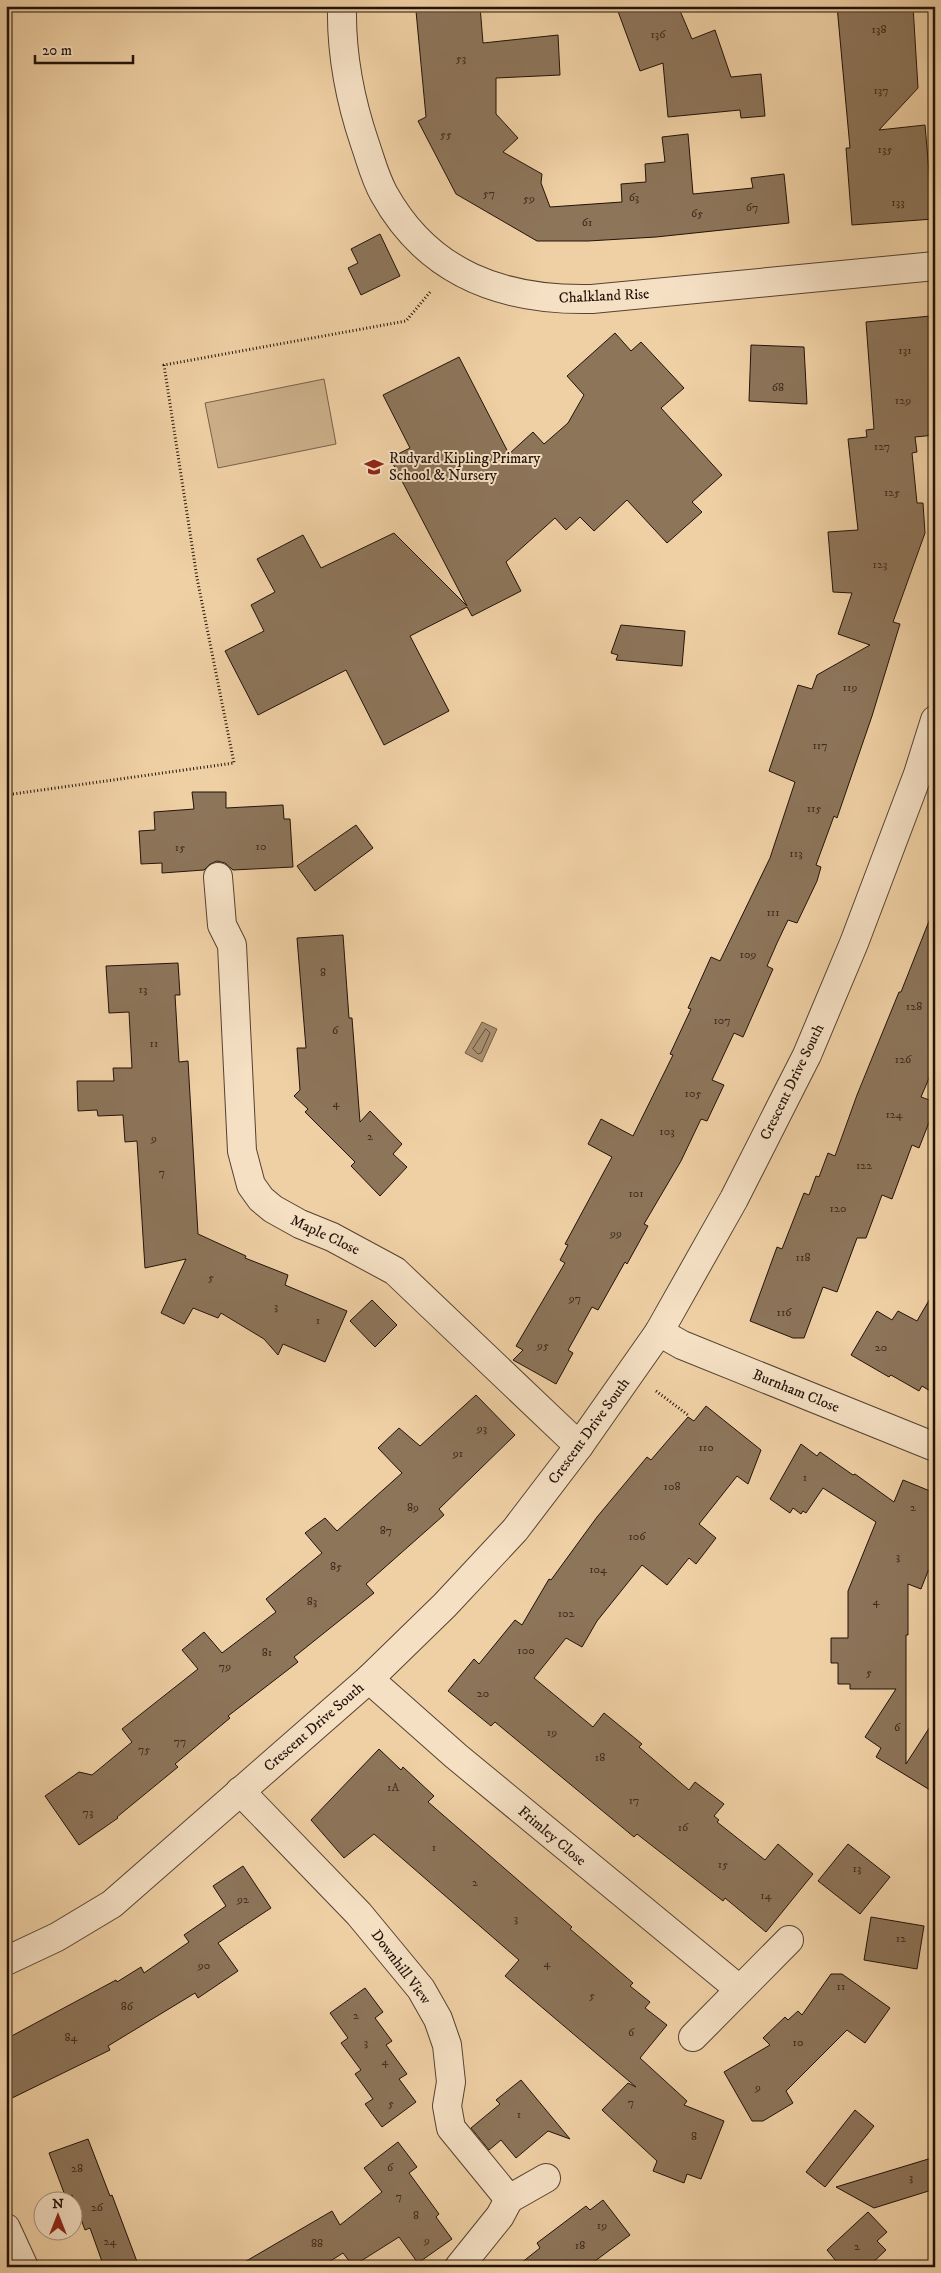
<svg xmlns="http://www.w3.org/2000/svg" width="941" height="2273" font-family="'IM FELL DW Pica',serif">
  <rect width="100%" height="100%" fill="#efd0a4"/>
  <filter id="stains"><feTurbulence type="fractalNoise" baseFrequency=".004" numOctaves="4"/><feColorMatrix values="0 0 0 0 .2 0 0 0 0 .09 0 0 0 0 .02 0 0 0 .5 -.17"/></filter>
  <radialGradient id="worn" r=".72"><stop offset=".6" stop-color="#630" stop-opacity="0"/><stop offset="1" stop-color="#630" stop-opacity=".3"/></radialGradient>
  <path fill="#ccb08a" stroke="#77614a" d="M324,379L336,444L218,468L205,403Z"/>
  <path fill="#a98f6f" stroke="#735d46" d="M482,1022L497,1029L482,1062L465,1053Z"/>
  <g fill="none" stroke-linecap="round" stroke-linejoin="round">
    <path stroke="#66503c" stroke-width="1" d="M486,1029L490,1033L481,1053L478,1054L473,1049Z"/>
  </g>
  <g fill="#8d755a" stroke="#221209">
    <path d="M461,6H480L483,43L558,35L560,75L496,78V114L518,138L503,152L542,174L541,183L550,207L622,202L621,184L646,182L645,164L665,162L662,137L688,134L693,194L753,188L751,178L784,174L789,223L656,237L588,241H537L456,194L418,121L426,117L416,11Z"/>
    <path d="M616,6H678L692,39L715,30L731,77L761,74L765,116L741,118L740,110L668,117L663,63L640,71Z"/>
    <path d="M837,6H913L918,88L879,130L925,125L933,219L852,225L846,148H850Z"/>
    <path d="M380,234L400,276L361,295L348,268L358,263L351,249Z"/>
    <path d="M931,316L935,354V435L915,437L917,452L912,453L917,503H923L925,533L893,622L900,624L872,716L837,818L834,816L816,865L821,867L817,881L797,923L788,920L777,943L767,966L773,969L743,1037L734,1033L712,1080L724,1085L707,1121L701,1119L681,1161L644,1224L648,1226L627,1264L625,1262L598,1310L592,1307L568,1350L573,1353L556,1384L513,1360L523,1350L516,1346L565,1263L560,1260L568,1245L565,1244L612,1157L588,1144L601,1119L633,1136L673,1055L670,1054L691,1009L688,1008L711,957L720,961L770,858L795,782L769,771L798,685L812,689L817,675L870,645L838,634L852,593L833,592L828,532L858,530L848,439L867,437L866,430L874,429L866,322Z"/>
    <path d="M615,333L631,351L641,342L684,388L661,408L722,475L692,502L702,512L667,543L627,500L594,531L580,517L566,530L555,518L506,562L521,591L472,616L467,607L410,636L449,711L384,745L346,670L258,715L225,651L264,631L251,605L275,592L257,559L303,535L321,568L394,533L467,606L390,458L410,448L383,395L459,357L509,454L533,432L544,444L568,423L584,395L567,376Z"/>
    <path d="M751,345L804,347L807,404L749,401Z"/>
    <path d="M621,625L685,631L682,666L616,660L618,655L611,653Z"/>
    <path d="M192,792H226V808L283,805L284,819H290L293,867L233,870L225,863L217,861L210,864L204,870L162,873V863L141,864L139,831L155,830L154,812L194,809Z"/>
    <path d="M356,825L373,848L315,891L297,866Z"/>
    <path d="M933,911H935V1064L921,1097L935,1102V1107L919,1148L912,1145L892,1199L882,1195L866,1238H857L837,1292L823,1287L804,1338H793L750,1321L777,1247L782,1249L804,1193L809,1195L816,1176L819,1177L828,1153L835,1156L857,1095L899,992H901Z"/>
    <path d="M343,935L349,1018H352L360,1122L370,1111L402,1144L393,1154L407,1167L380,1196L351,1166L355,1162L305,1112L308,1109L294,1096L300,1090L297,1048H306L297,938Z"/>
    <path d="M178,963L180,995H175L179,1062L188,1061L198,1234L246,1256L245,1258L288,1275L285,1285L347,1311L325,1362L283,1344L278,1355L264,1339L221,1313L218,1318L193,1308L184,1324L161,1313L186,1259L145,1268L137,1141L125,1142L123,1115L98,1116L97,1110L78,1111L77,1081H114L113,1068H132L129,1012L109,1013L106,966Z"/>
    <path d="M935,1290V1394L922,1386L919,1391L891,1375L889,1377L851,1355L877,1311L892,1320L898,1311L917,1321Z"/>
    <path d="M372,1300L397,1325L375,1347L350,1321Z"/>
    <path d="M476,1395L515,1435L439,1509L444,1515L366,1584L374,1593L294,1657L298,1662L228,1716L230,1718L175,1764L178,1767L117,1817L118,1818L79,1845L45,1796L79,1772L92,1775L132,1742L122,1729L198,1669L182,1650L204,1632L222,1653L276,1612L266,1599L322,1553L305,1533L325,1518L337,1531L402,1473L378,1448L399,1428L420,1446Z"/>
    <path d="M706,1406L761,1450L748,1484L737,1476L699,1524L716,1538L696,1564L689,1558L667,1585L642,1565L597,1621L582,1647L566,1638L534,1678L593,1727L604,1713L642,1744L639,1747L689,1790L695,1782L724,1804L714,1816L719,1820L717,1822L765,1860L778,1844L813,1874L766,1932L725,1898L723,1901L637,1834L634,1837L495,1722L491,1726L448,1691L474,1659L479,1664L515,1620L522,1625L549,1579L551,1580L597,1517L647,1457L651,1460L688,1417L694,1421Z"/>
    <path d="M801,1444L817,1456L820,1452L853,1475L855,1474L894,1502L903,1480L935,1493V1574L928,1571L921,1589L908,1584V1635H906V1764L935,1719V1793L876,1757L881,1748L865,1737L896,1689H850V1684H838V1663H831V1638H848V1591L876,1522L823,1488L806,1513L803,1511L801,1514L793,1508L790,1513L770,1499Z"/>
    <path d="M379,1749L401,1770L403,1767L434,1796L428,1802L572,1927L570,1929L633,1983L630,1986L650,2002L645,2008L667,2025L640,2058L687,2101L684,2105L724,2121L701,2179L687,2174L684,2183L653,2171L657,2161L602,2110L628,2083L636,2087L505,1976L519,1960L374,1834L344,1858L311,1820Z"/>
    <path d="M848,1844L890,1877L860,1914L818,1881Z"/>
    <path d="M243,1866L271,1908L218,1943L238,1971L198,1998L195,1993L108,2046L110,2050L6,2101V2039L116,1980L117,1982L141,1967L144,1973L189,1942L184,1935L226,1906L213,1886Z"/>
    <path d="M871,1917L924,1926L917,1969L864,1960Z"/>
    <path d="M831,1974H842L890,2008L865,2043L847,2030L786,2091L793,2103L763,2121H752L724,2072L770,2045L763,2038L785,2017L788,2020L798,2011L802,2015Z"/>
    <path d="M365,1988L383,2012L375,2018L392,2041L386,2045L407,2074L399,2079L416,2102L382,2127L365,2104L373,2099L355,2074L361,2070L341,2043L348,2038L330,2013Z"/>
    <path d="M521,2080L570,2139L548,2131L516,2158L501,2140L489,2150L471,2128L500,2104L496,2100Z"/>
    <path d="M855,2110L874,2126L825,2187L806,2172Z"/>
    <path d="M88,2139L110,2196L112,2195L139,2267H104L90,2228L85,2230L72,2195L66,2198L49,2153Z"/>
    <path d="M398,2142L417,2167L409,2173L439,2214L436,2217L452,2239L418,2263L399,2237L353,2266L343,2253L321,2267H236L332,2211L340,2225L382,2192L364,2168Z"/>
    <path d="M935,2157V2189L874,2208L836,2187Z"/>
    <path d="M603,2200L630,2235L587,2267H516L540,2248L537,2243L586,2206L590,2210Z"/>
    <path d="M868,2212L887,2232L877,2241L886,2250L868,2267H841L827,2250Z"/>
  </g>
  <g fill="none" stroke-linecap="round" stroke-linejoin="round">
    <g stroke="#554230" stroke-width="30">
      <g id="minor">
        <path d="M342,6C341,53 350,100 365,144C371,161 375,178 384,194C429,275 504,301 592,299L935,266"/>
        <path d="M218,877L222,925L232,945L242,1151L251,1185L261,1199L273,1209L300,1224L332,1237L395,1271L579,1446"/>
        <path d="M659,1332L682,1345L935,1447"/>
        <path d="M369,1679L456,1756L739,1989"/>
        <path d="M240,1791L359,1914L421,1989L438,2019L447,2045L451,2082L447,2106L451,2128L509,2199L546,2178"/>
        <path d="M6,1961L57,1937L112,1904L369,1679L445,1605L515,1530L579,1446L659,1332L734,1199L807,1055L854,943L918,774L935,720"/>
        <path d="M693,2037L789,1940"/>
        <path d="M6,2228L24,2267"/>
        <path d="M459,2267L500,2216L509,2199"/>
      </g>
    </g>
    <g stroke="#221209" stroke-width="3" stroke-dasharray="1 2.5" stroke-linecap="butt">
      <path d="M6,795L234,763L197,578L164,365L406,321L431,291"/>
      <path d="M656,1391L688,1415"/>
    </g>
    <use href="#minor" stroke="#f5e0c4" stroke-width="28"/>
  </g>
  <defs>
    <g id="school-bare" transform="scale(1.5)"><path d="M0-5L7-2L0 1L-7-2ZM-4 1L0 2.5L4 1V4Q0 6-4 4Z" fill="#8f2418" stroke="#f5e0c4" stroke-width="2.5" paint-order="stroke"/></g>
  </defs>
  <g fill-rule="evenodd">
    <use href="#school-bare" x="374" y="467"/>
  </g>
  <g text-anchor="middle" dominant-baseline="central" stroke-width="4" stroke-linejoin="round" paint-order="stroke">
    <g font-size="12" fill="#3d2b1d">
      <text x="879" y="29">138</text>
      <text x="658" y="34">136</text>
      <text x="461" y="58">53</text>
      <text x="881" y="90">137</text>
      <text x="446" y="134">55</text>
      <text x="885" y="149">135</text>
      <text x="489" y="193">57</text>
      <text x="634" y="197">63</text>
      <text x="529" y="198">59</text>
      <text x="898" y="202">133</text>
      <text x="752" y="207">67</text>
      <text x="697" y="213">65</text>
      <text x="587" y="222">61</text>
      <text x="905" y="350">131</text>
      <text x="778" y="387">68</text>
      <text x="903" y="400">129</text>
      <text x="882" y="446">127</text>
      <text x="892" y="492">125</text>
      <text x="880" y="564">123</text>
      <text x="850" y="687">119</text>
      <text x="820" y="745">117</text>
      <text x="814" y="808">115</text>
      <text x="261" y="846">10</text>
      <text x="180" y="847">15</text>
      <text x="796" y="853">113</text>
      <text x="773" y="912">111</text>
      <text x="748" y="954">109</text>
      <text x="323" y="972">8</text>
      <text x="143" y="989">13</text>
      <text x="914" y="1006">128</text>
      <text x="722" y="1020">107</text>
      <text x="335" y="1030">6</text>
      <text x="154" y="1043">11</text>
      <text x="903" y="1059">126</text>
      <text x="693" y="1093">105</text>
      <text x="336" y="1103">4</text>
      <text x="894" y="1114">124</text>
      <text x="667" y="1131">103</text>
      <text x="370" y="1136">2</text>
      <text x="154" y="1138">9</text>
      <text x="864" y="1165">122</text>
      <text x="162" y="1172">7</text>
      <text x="636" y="1193">101</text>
      <text x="838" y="1208">120</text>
      <text x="616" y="1233">99</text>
      <text x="803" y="1257">118</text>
      <text x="211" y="1277">5</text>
      <text x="575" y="1298">97</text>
      <text x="276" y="1306">3</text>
      <text x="784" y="1312">116</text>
      <text x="318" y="1320">1</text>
      <text x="543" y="1345">95</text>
      <text x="881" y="1347">20</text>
      <text x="482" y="1428">93</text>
      <text x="706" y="1447">110</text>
      <text x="458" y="1453">91</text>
      <text x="805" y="1477">1</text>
      <text x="672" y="1486">108</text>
      <text x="413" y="1507">89</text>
      <text x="913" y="1507">2</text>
      <text x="386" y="1530">87</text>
      <text x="637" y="1536">106</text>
      <text x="898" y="1556">3</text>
      <text x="336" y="1566">85</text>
      <text x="598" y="1569">104</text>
      <text x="312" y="1601">83</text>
      <text x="876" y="1601">4</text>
      <text x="566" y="1613">102</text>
      <text x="526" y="1650">100</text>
      <text x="267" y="1652">81</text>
      <text x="225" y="1666">79</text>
      <text x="869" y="1672">5</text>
      <text x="483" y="1693">20</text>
      <text x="897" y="1727">6</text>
      <text x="552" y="1732">19</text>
      <text x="180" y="1741">77</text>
      <text x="144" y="1749">75</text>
      <text x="600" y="1757">18</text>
      <text x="393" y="1787">1A</text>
      <text x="634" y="1800">17</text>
      <text x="88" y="1812">73</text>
      <text x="683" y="1827">16</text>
      <text x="434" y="1847">1</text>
      <text x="723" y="1864">15</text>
      <text x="857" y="1868">13</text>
      <text x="475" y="1882">2</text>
      <text x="766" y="1895">14</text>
      <text x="243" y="1899">92</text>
      <text x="516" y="1918">3</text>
      <text x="901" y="1938">12</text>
      <text x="547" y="1963">4</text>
      <text x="204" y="1965">90</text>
      <text x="841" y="1986">11</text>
      <text x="592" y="1995">5</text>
      <text x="127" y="2006">86</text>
      <text x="356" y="2015">2</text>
      <text x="631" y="2032">6</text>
      <text x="71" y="2037">84</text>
      <text x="366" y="2042">3</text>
      <text x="798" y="2042">10</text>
      <text x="385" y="2061">4</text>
      <text x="758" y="2087">9</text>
      <text x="631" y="2102">7</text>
      <text x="391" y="2103">5</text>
      <text x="519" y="2114">1</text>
      <text x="694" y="2136">8</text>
      <text x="390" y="2167">6</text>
      <text x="77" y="2168">28</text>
      <text x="911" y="2177">3</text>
      <text x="399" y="2196">7</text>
      <text x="97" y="2207">26</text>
      <text x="416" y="2215">8</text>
      <text x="602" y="2225">19</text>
      <text x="427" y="2240">9</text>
      <text x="110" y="2241">24</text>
      <text x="317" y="2243">88</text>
      <text x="580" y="2245">18</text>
      <text x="857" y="2246">2</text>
    </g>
    <g font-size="15" fill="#221209" stroke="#f5e0c4">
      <text transform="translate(604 296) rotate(-3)">Chalkland Rise</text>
      <text transform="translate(792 1082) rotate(-64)">Crescent Drive South</text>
      <text transform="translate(325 1235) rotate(25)">Maple Close</text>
      <text transform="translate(796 1391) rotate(22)">Burnham Close</text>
      <text transform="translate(589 1431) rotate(-54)">Crescent Drive South</text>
      <text transform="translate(314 1727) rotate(-41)">Crescent Drive South</text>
      <text transform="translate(552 1836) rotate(40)">Frimley Close</text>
      <text transform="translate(401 1967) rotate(53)">Downhill View</text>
    </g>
    <g font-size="15" fill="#221209" stroke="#f5e0c4" text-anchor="start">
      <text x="389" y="458">Rudyard Kipling Primary<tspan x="389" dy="17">School &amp; Nursery</tspan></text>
    </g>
  </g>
  <rect width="941" height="2273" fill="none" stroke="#efd0a4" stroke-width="25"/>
  <rect x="8" y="8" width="926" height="2258" fill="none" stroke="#221209" stroke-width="2.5"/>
  <rect x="12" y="12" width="916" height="2248" fill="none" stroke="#221209"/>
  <g transform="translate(58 2216)"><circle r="24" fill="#f5e0c4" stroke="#a18e79"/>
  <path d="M0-4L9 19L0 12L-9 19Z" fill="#8f2418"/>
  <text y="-8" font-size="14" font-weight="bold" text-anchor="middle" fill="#221209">N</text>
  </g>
  <path d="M35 55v8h98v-8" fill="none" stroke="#221209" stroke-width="2.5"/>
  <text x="42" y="55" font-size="15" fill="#221209" stroke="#f5e0c4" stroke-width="4" paint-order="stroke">20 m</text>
  <rect width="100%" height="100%" filter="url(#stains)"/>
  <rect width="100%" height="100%" fill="url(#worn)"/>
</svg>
